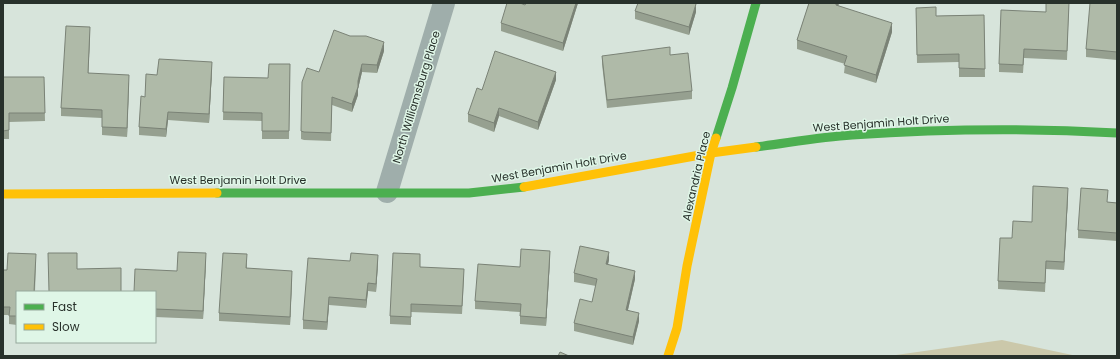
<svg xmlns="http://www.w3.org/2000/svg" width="1120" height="359" font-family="Poppins,sans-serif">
  <rect width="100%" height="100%" fill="#d7e4db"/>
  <path fill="#cbc8aa" d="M1002,340L1077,356H889Z"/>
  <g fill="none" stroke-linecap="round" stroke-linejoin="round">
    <path stroke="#9faeab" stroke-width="22" d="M387,192L444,3"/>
    <g stroke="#4caf50" stroke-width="9">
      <path d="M716,138L732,88L756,3"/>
      <path d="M756,147C788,143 820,137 852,135C940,129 1029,128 1117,133"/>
      <path d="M217,193H469L524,187"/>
    </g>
    <g stroke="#ffc107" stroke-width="9">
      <path d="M524,187L711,153L756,147"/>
      <path d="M3,194L217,193"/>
      <path d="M668,356L677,328L687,266L711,153L716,138"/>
    </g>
  </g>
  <g fill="#96a090">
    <path d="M526,3H578L563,51L501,31V23L525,5Z"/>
    <path d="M809,3H839L838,6L892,32L876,83L844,73L845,64L797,49V40Z"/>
    <path d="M1069,3L1067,60L1024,58L1023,73L999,72V64L1046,12Z"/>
    <path d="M1117,3V60L1086,57V49Z"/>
    <path d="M916,8L936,16L984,15L985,77H959V62L917,63Z"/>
    <path d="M635,11L696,12L689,35L635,19Z"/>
    <path d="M90,36L88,73L129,83L127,137L102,135V118L61,116V108Z"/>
    <path d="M384,51L377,73L362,72L358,89V95L352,112L332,105L331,141L304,140L301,139V131L319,72Z"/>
    <path d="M670,55L692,91V99L607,108L602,64V56Z"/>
    <path d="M290,64L289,139H262V121L223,120L224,77L268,78Z"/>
    <path d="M212,71L209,123L168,120L166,137L139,135V127L145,97L157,75Z"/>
    <path d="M3,77H44L45,121L9,122V139H3Z"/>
    <path d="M556,80L538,130L499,116L494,132L468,122V114L482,90Z"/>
    <path d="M1068,196L1064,270L1046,269L1045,292L998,289V281L1012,238L1032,222Z"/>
    <path d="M1108,202L1117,203V241L1078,238V230Z"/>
    <path d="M550,259L546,326L520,324V312L475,309V301L520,267Z"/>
    <path d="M609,260L608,264L635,279L628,310L639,321L633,345L574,331V323L592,302L596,286L574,282V273Z"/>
    <path d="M206,261L203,319L155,317V292Z"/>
    <path d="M350,261L378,263L376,292L368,291L366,308L329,305L327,330L303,329V320Z"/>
    <path d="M36,262L35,292H17V325L9,324V315H3V270H7Z"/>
    <path d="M247,262V268L292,279L290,325L219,321V313Z"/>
    <path d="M420,267L464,278L462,314L411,312V325L390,324V316Z"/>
  </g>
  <g fill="#7a8276">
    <path d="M576,3H578L563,51V43Z"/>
    <path d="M836,3H839L836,13Z"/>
    <path d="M696,4V12L689,35V27Z"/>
    <path d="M892,23V32L876,83V75Z"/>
    <path d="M90,27V36L88,81V73Z"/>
    <path d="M384,42V51L377,73V65Z"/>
    <path d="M212,62V71L209,123V114Z"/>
    <path d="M362,64V72L358,89V95L352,112V104Z"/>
    <path d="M556,72V80L538,130V122Z"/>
    <path d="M129,75V83L127,137V128Z"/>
    <path d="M499,108V116L494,132V123Z"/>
    <path d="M168,112V120L166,137V129Z"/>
    <path d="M1068,188V196L1064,270V262Z"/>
    <path d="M550,251V259L546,326V318Z"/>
    <path d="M609,252V260L606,272V264Z"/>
    <path d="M206,253V261L203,319V311Z"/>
    <path d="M378,255V263L376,292V284Z"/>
    <path d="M292,271V279L290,325V317Z"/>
    <path d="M635,271V279L626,318V310Z"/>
    <path d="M368,283V291L366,308V300Z"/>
    <path d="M329,297V305L327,330V322Z"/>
    <path d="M639,313V321L633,345V337Z"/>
  </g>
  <g fill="#afbaa8" stroke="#7a8276">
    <path d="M507,3H520L525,5L526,3H576L563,43L501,23Z"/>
    <path d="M638,3H694L696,4L689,27L635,11Z"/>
    <path d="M809,3H836V5L892,23L876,75L844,65L847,56L797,40Z"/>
    <path d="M1046,3H1069L1067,51L1024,49L1023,65L999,64L1001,10L1046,12Z"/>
    <path d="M1090,3H1117V52L1086,49Z"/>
    <path d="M936,7V16L984,15L985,69L959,68V54L917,55L916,8Z"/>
    <path d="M66,26L90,27L88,73L129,75L127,128L102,127V110L61,108Z"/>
    <path d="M334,30L350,36H366L384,42L377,65L362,64L358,81V87L352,104L332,97L331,133L304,132L301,131L302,82L307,68L319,72Z"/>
    <path d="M670,47V55L688,53L692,91L607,100L602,56Z"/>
    <path d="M495,51L556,72L538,122L499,108L494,123L468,114L477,88L482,90Z"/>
    <path d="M159,59L212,62L209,114L168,112L166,129L139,127L141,96L145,97L146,74L157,75Z"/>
    <path d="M269,64H290L289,131H262V113L223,112L224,77L268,78Z"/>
    <path d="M3,77H44L45,113H9V130L3,131Z"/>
    <path d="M1033,186L1068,188L1064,262L1046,261L1045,283L998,281L1000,238H1012L1013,221L1032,222Z"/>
    <path d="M1081,188L1108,190L1107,202L1117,203V233L1078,230Z"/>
    <path d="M580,246L609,252L606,264L635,271L626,310L639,313L633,337L574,323L580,299L592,302L597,279L574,273Z"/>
    <path d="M521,249L550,251L546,318L520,316L521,304L475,301L478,264L520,267Z"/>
    <path d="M178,252L206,253L203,311L155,309V292H134L135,269L177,271Z"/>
    <path d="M8,253L36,254L34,292H17V316H9L10,307H3V270H7Z"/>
    <path d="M48,253H77V269L121,268V292H49Z"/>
    <path d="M223,253L247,254L246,268L292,271L290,317L219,313Z"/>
    <path d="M351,253L378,255L376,284L368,283L366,300L329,297L327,322L303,320L308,258L350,261Z"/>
    <path d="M393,253L420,254V267L464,269L462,306L411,304V317L390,316Z"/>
    <path d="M560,352L569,356H558Z"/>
  </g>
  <g text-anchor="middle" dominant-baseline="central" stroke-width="3" stroke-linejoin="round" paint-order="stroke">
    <g font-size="11" fill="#28312b" stroke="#dff6e7">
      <text transform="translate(416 97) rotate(-73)">North Williamsburg Place</text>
      <text transform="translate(881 123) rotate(-4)">West Benjamin Holt Drive</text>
      <text transform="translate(559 167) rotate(-10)">West Benjamin Holt Drive</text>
      <text transform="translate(696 176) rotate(-77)">Alexandria Place</text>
      <text x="238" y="180">West Benjamin Holt Drive</text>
    </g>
  </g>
  <rect width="1120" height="359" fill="none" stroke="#28312b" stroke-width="8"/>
  <rect x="16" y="291" width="140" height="52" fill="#dff6e7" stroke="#96a79c"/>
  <rect x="24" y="304" width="20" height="6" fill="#4caf50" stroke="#96a79c"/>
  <text x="52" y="311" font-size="12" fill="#28312b">Fast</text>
  <rect x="24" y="324" width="20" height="6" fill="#ffc107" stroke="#96a79c"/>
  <text x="52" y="331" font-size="12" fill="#28312b">Slow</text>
</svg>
